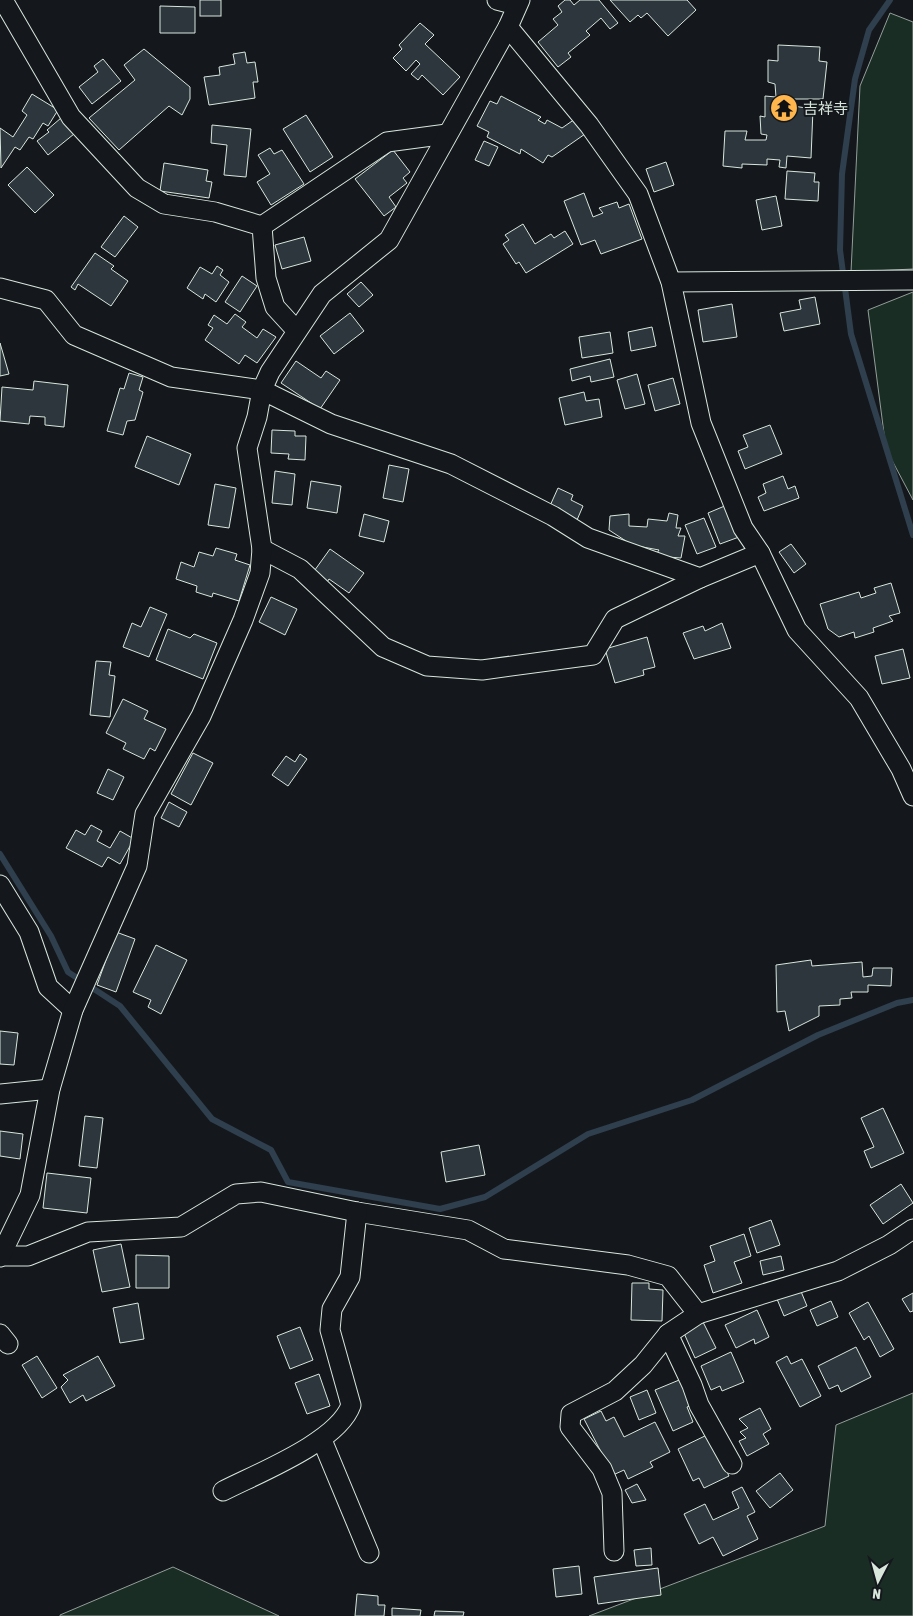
<svg xmlns="http://www.w3.org/2000/svg" width="913" height="1616" font-family="'Asap Condensed','Noto Sans JP',sans-serif">
  <rect width="100%" height="100%" fill="#14181c"/>
  <g fill="#1a2d24" stroke="#939e99">
    <path d="M890,13L913,22V269L851,272L860,86Z"/>
    <path d="M913,292V500L886,449L868,310Z"/>
    <path d="M913,1393V1616H589L825,1526L836,1425Z"/>
    <path d="M173,1567L279,1616H60V1615Z"/>
  </g>
  <g fill="none" stroke-linecap="round" stroke-linejoin="round">
    <g stroke="#2f3f4d" stroke-width="6">
      <path d="M890,0L869,30L855,79L842,174L840,250L851,334L913,535"/>
      <path d="M0,854L51,936L68,972L120,1006L212,1119L271,1150L288,1182L440,1209L485,1197L588,1134L692,1100L818,1035L897,1003L913,1000"/>
    </g>
  </g>
  <g fill="#2c363c" stroke="#d8e6dc">
    <rect x="200" y="0" width="21" height="16"/>
    <path d="M565,0H570L574,5L580,0H599L618,23L610,29L601,18L586,31L590,35L568,53L571,57L558,67L538,42L558,25L553,19L562,12L558,6Z"/>
    <path d="M610,0H687L696,10L668,36L647,13L641,18L638,15L630,22Z"/>
    <path d="M160,6L195,7V33H160Z"/>
    <path d="M420,23L434,35L425,44L460,77L443,95L422,75L418,80L411,74L420,64L416,60L406,71L393,58L402,49L399,45Z"/>
    <path d="M778,45L820,47L819,61L827,62L823,99H794L793,106L813,109L811,158L787,156L786,168L779,167L780,160L767,159V165L742,164V168L723,166L725,131H747L745,140H766L767,135L761,134L760,116L765,117V96L776,97L775,84L768,82V60L778,61Z"/>
    <path d="M144,49L190,87V99L182,115L169,106L119,150L89,118L135,80L124,65Z"/>
    <path d="M245,52L247,63L255,62L258,82H253L255,98L209,105L204,77L220,75L219,67L235,64L233,54Z"/>
    <path d="M103,59L121,81L92,104L79,87L98,72L94,66Z"/>
    <path d="M32,94L58,110L48,126L43,123L33,139L29,137L20,150L15,147L1,168L0,128L13,137L27,115L22,111Z"/>
    <path d="M501,96L541,117L538,120L545,124L547,120L562,128L575,119L585,134L552,157L548,155L543,163L521,149L520,154L487,137L489,132L477,126L490,101L497,104Z"/>
    <path d="M306,115L333,157L310,172L283,129Z"/>
    <path d="M61,118L74,134L48,155L37,141L49,132L47,130Z"/>
    <path d="M212,125L251,129L246,177L224,175L227,145L211,143Z"/>
    <path d="M484,141L498,147L489,166L475,160Z"/>
    <path d="M270,148L274,154L282,150L304,184L271,205L257,182L270,174L258,155Z"/>
    <path d="M393,150L410,172L403,178L407,183L389,197L396,207L384,216L355,179Z"/>
    <path d="M666,162L674,185L654,192L646,169Z"/>
    <path d="M164,163L208,170L206,181L212,182L209,198L160,191Z"/>
    <path d="M27,167L54,195L35,213L8,185Z"/>
    <path d="M787,171L815,173L814,182H819L818,201L785,199Z"/>
    <path d="M584,193L593,217L603,213L599,208L617,202L619,208L629,204L642,239L601,254L595,240L581,245L564,201Z"/>
    <path d="M776,196L782,226L762,230L756,200Z"/>
    <path d="M124,216L138,227L115,257L101,247Z"/>
    <path d="M523,224L535,244L551,234L554,238L565,231L573,244L526,273L519,262L516,264L503,244L509,240L505,235Z"/>
    <path d="M304,237L311,261L282,269L275,245Z"/>
    <path d="M95,253L114,266L111,269L128,281L111,306L78,284L75,290L71,287Z"/>
    <path d="M217,266L223,270L220,275L229,282L216,302L205,294L203,299L187,288L200,267L212,274Z"/>
    <path d="M242,276L257,286L240,312L225,302Z"/>
    <path d="M361,282L373,295L359,307L347,294Z"/>
    <path d="M815,297L820,324L784,331L780,313L801,309L799,300Z"/>
    <path d="M732,304L737,337L703,342L698,310Z"/>
    <path d="M350,313L364,331L334,354L320,336Z"/>
    <path d="M235,314L246,322L242,327L257,338L263,329L276,337L257,363L245,355L239,364L205,340L213,328L208,325L214,315L227,324Z"/>
    <path d="M652,327L656,346L631,351L628,332Z"/>
    <path d="M610,332L613,353L582,358L579,337Z"/>
    <path d="M0,343L9,374L0,376Z"/>
    <path d="M610,359L614,377L591,382L590,376L572,381L570,369Z"/>
    <path d="M296,361L321,378L326,371L340,380L320,409L281,383Z"/>
    <path d="M129,373L143,377L139,390L143,392L135,420L127,421L123,435L107,431L120,388L124,389Z"/>
    <path d="M637,374L645,404L625,409L617,380Z"/>
    <path d="M673,378L680,404L655,411L648,385Z"/>
    <path d="M34,381L68,385L64,427L45,425V417L30,416L29,424L0,421L2,387L33,390Z"/>
    <path d="M584,392L586,401L599,399L602,417L565,425L559,398Z"/>
    <path d="M770,425L782,454L745,469L738,451L748,447L743,435Z"/>
    <path d="M272,430L295,431V436H306L305,460L288,459L289,454L271,453Z"/>
    <path d="M147,436L191,454L179,485L135,467Z"/>
    <path d="M389,465L409,469L403,502L383,498Z"/>
    <path d="M275,471L295,474L292,505L272,503Z"/>
    <path d="M783,476L788,489L795,486L799,498L764,511L758,497L766,493L763,484Z"/>
    <path d="M311,481L341,486L337,513L307,508Z"/>
    <path d="M215,484L236,488L229,528L208,525Z"/>
    <path d="M558,488L573,495L571,500L583,506L577,520L549,508Z"/>
    <path d="M727,505L739,537L720,544L708,513Z"/>
    <path d="M669,513L678,515L676,528H681L678,536H685L681,558L655,556L659,550L632,545L609,530L610,516L629,514V526L647,527L648,519L667,521Z"/>
    <path d="M364,514L389,521L384,542L359,536Z"/>
    <path d="M704,518L716,547L697,554L685,525Z"/>
    <path d="M791,544L806,564L794,573L779,552Z"/>
    <path d="M216,548L237,554L235,560L250,565L239,601L213,593L212,597L196,592L197,586L176,579L181,562L194,567L199,552L213,556Z"/>
    <path d="M330,549L364,573L349,593L329,579L326,584L312,574Z"/>
    <path d="M891,583L900,613L889,616L893,621L873,628L874,632L855,638L854,632L839,637L828,629L820,604L859,592L861,598L876,593L874,588Z"/>
    <path d="M271,597L297,609L285,635L259,622Z"/>
    <path d="M150,607L167,614L149,657L123,647L132,623L141,627Z"/>
    <path d="M722,623L731,648L694,659L683,633L703,626L705,631Z"/>
    <path d="M168,629L190,638L194,634L217,643L203,679L156,660Z"/>
    <path d="M647,637L655,667L643,670L644,675L615,683L605,649Z"/>
    <path d="M903,649L910,678L882,684L875,656Z"/>
    <path d="M96,661L111,662L109,675L115,676L110,717L90,715Z"/>
    <path d="M123,699L148,711L144,719L166,729L155,751L150,748L144,759L123,749L126,743L106,733Z"/>
    <path d="M193,753L213,763L191,805L171,794Z"/>
    <path d="M300,754L307,759L288,786L272,775L286,756L295,762Z"/>
    <path d="M108,769L124,777L113,800L97,793Z"/>
    <path d="M169,802L187,812L179,827L161,818Z"/>
    <path d="M91,825L102,831L97,841L110,848L120,831L134,839L120,864L108,857L102,867L66,848L76,830L85,835Z"/>
    <path d="M116,932L135,939L116,992L97,985Z"/>
    <path d="M156,945L187,960L161,1014L148,1007L151,1000L133,992Z"/>
    <path d="M811,960L812,966L862,962L863,977L872,976L873,968H892L891,986L868,985V992H851L852,998L840,999V1005L819,1006V1016L789,1031L785,1011L777,1012L776,965Z"/>
    <path d="M0,1031L18,1033L14,1065L0,1064Z"/>
    <path d="M883,1108L904,1153L871,1168L864,1151L874,1147L861,1118Z"/>
    <path d="M85,1116L103,1118L97,1168L79,1166Z"/>
    <path d="M0,1131L23,1134L20,1159L0,1156Z"/>
    <path d="M479,1145L485,1175L446,1182L441,1152Z"/>
    <path d="M47,1173L91,1178L87,1213L43,1208Z"/>
    <path d="M901,1184L913,1203L883,1224L870,1205Z"/>
    <path d="M771,1220L780,1245L757,1253L749,1228Z"/>
    <path d="M744,1234L751,1256L734,1262L742,1283L713,1293L704,1265L715,1261L710,1246Z"/>
    <path d="M121,1244L130,1287L102,1292L93,1250Z"/>
    <path d="M136,1255L169,1256V1288H136Z"/>
    <path d="M781,1256L784,1270L763,1275L760,1261Z"/>
    <path d="M632,1283H649V1289L663,1290L662,1321L631,1320Z"/>
    <path d="M800,1289L807,1306L784,1316L777,1299Z"/>
    <path d="M913,1293V1311L910,1312L902,1299Z"/>
    <path d="M831,1301L838,1317L817,1326L810,1310Z"/>
    <path d="M868,1302L894,1349L880,1357L869,1336L864,1340L849,1313Z"/>
    <path d="M138,1303L144,1339L120,1343L113,1308Z"/>
    <path d="M757,1310L769,1337L755,1344L754,1339L736,1348L725,1325Z"/>
    <path d="M703,1322L716,1348L695,1358L683,1331Z"/>
    <path d="M300,1327L313,1360L290,1369L277,1336Z"/>
    <path d="M856,1347L871,1377L841,1392L838,1385L829,1389L818,1366Z"/>
    <path d="M731,1352L744,1382L722,1391L720,1386L711,1390L701,1366Z"/>
    <path d="M37,1356L57,1388L42,1398L22,1365Z"/>
    <path d="M98,1356L115,1386L86,1401L83,1395L70,1403L61,1387L68,1380L63,1375Z"/>
    <path d="M787,1356L791,1364L802,1359L821,1396L800,1407L776,1362Z"/>
    <path d="M319,1374L330,1406L307,1414L295,1383Z"/>
    <path d="M684,1378L695,1404L687,1407L693,1422L673,1431L655,1390Z"/>
    <path d="M647,1390L656,1413L639,1420L630,1397Z"/>
    <path d="M760,1408L771,1429L763,1434L769,1444L747,1456L739,1441L746,1438L740,1432L748,1428L739,1419Z"/>
    <path d="M601,1411L606,1421L614,1417L624,1437L655,1422L670,1452L650,1462L653,1467L628,1479L624,1470L613,1475L584,1419Z"/>
    <path d="M709,1434L729,1476L704,1488L699,1478L693,1481L678,1449Z"/>
    <path d="M780,1473L793,1490L770,1508L756,1491Z"/>
    <path d="M637,1484L646,1500L632,1503L625,1490Z"/>
    <path d="M742,1487L755,1512L747,1516L758,1539L723,1556L713,1537L699,1544L684,1514L705,1504L713,1520L739,1508L732,1492Z"/>
    <path d="M651,1548L652,1565L636,1566L634,1550Z"/>
    <path d="M579,1566L582,1594L556,1597L553,1569Z"/>
    <path d="M658,1568L661,1595L598,1604L594,1577Z"/>
    <path d="M357,1594L378,1596V1605H385L384,1616H355Z"/>
    <path d="M392,1608L421,1610L420,1616H392Z"/>
    <path d="M435,1611L464,1612L463,1616H434Z"/>
  </g>
  <g fill="none" stroke-linecap="round" stroke-linejoin="round">
    <g stroke="#d8e6dc" stroke-width="21">
      <g id="street">
        <path d="M3,0L71,117L137,188L164,204L215,212L262,226L266,278L275,307L296,330"/>
        <path d="M497,0L516,5"/>
        <path d="M508,27L589,125L638,194L671,282L701,423L743,528L760,553L797,630L859,698L901,769L913,796"/>
        <path d="M262,226L387,142L447,134"/>
        <path d="M671,282L913,280"/>
        <path d="M0,288L46,300L74,335L171,377L262,390L331,424L451,464L553,516L588,538L700,578"/>
        <path d="M262,549L300,569L383,647L427,666L482,670L593,655L615,619L700,578L760,553"/>
        <path d="M0,885L29,932L48,987L73,1010"/>
        <path d="M0,1094L50,1089"/>
        <path d="M1,1256H28L88,1232L181,1227L236,1194L261,1192L357,1212L468,1230L504,1249L628,1265L668,1276L698,1314L838,1271L889,1245L913,1229"/>
        <path d="M0,1257L30,1195L50,1089L73,1010L137,866L145,814L201,716L243,620L260,573L262,549L247,448L257,417L262,390L270,372L322,294L389,240L508,27L520,0"/>
        <path d="M0,1334L8,1344"/>
        <path d="M668,1334L692,1385L699,1405L732,1464"/>
        <path d="M322,1440L369,1553"/>
        <path d="M223,1491C258,1473 338,1442 351,1405L330,1330L332,1309L350,1277L357,1212"/>
        <path d="M614,1551L612,1493L602,1469L570,1427L571,1414L615,1391L643,1365L668,1334L698,1314"/>
      </g>
    </g>
    <use href="#street" stroke="#14181c" stroke-width="19"/>
  </g>
  <defs>
    <g id="temple-disc" transform="scale(1.4375)"><circle r="9.5" fill="#ffb74d" stroke="#14181c"/><path d="M0-6L5-2H3V0L6.5 2.5H4V6H1.5V3h-3V6H-4V2.5H-6.5L-3 0V-2H-5Z" fill="#111"/></g>
  </defs>
  <g fill-rule="evenodd">
    <use href="#temple-disc" x="784" y="108"/>
  </g>
  <g text-anchor="middle" dominant-baseline="central" stroke-width="4" stroke-linejoin="round" paint-order="stroke">
    <g font-size="15" fill="#d8e6dc" stroke="#14181c" text-anchor="start">
      <text x="803" y="108">吉祥寺</text>
    </g>
  </g>
  <g transform="translate(878 1581) rotate(186)" stroke="#14181c" stroke-width="4" paint-order="stroke">
  <path d="M0-4L9 19L0 12L-9 19Z" fill="#d8e6dc"/>
  <text y="-8" font-size="14" font-weight="bold" text-anchor="middle" fill="#d8e6dc">N</text>
  </g>
</svg>
